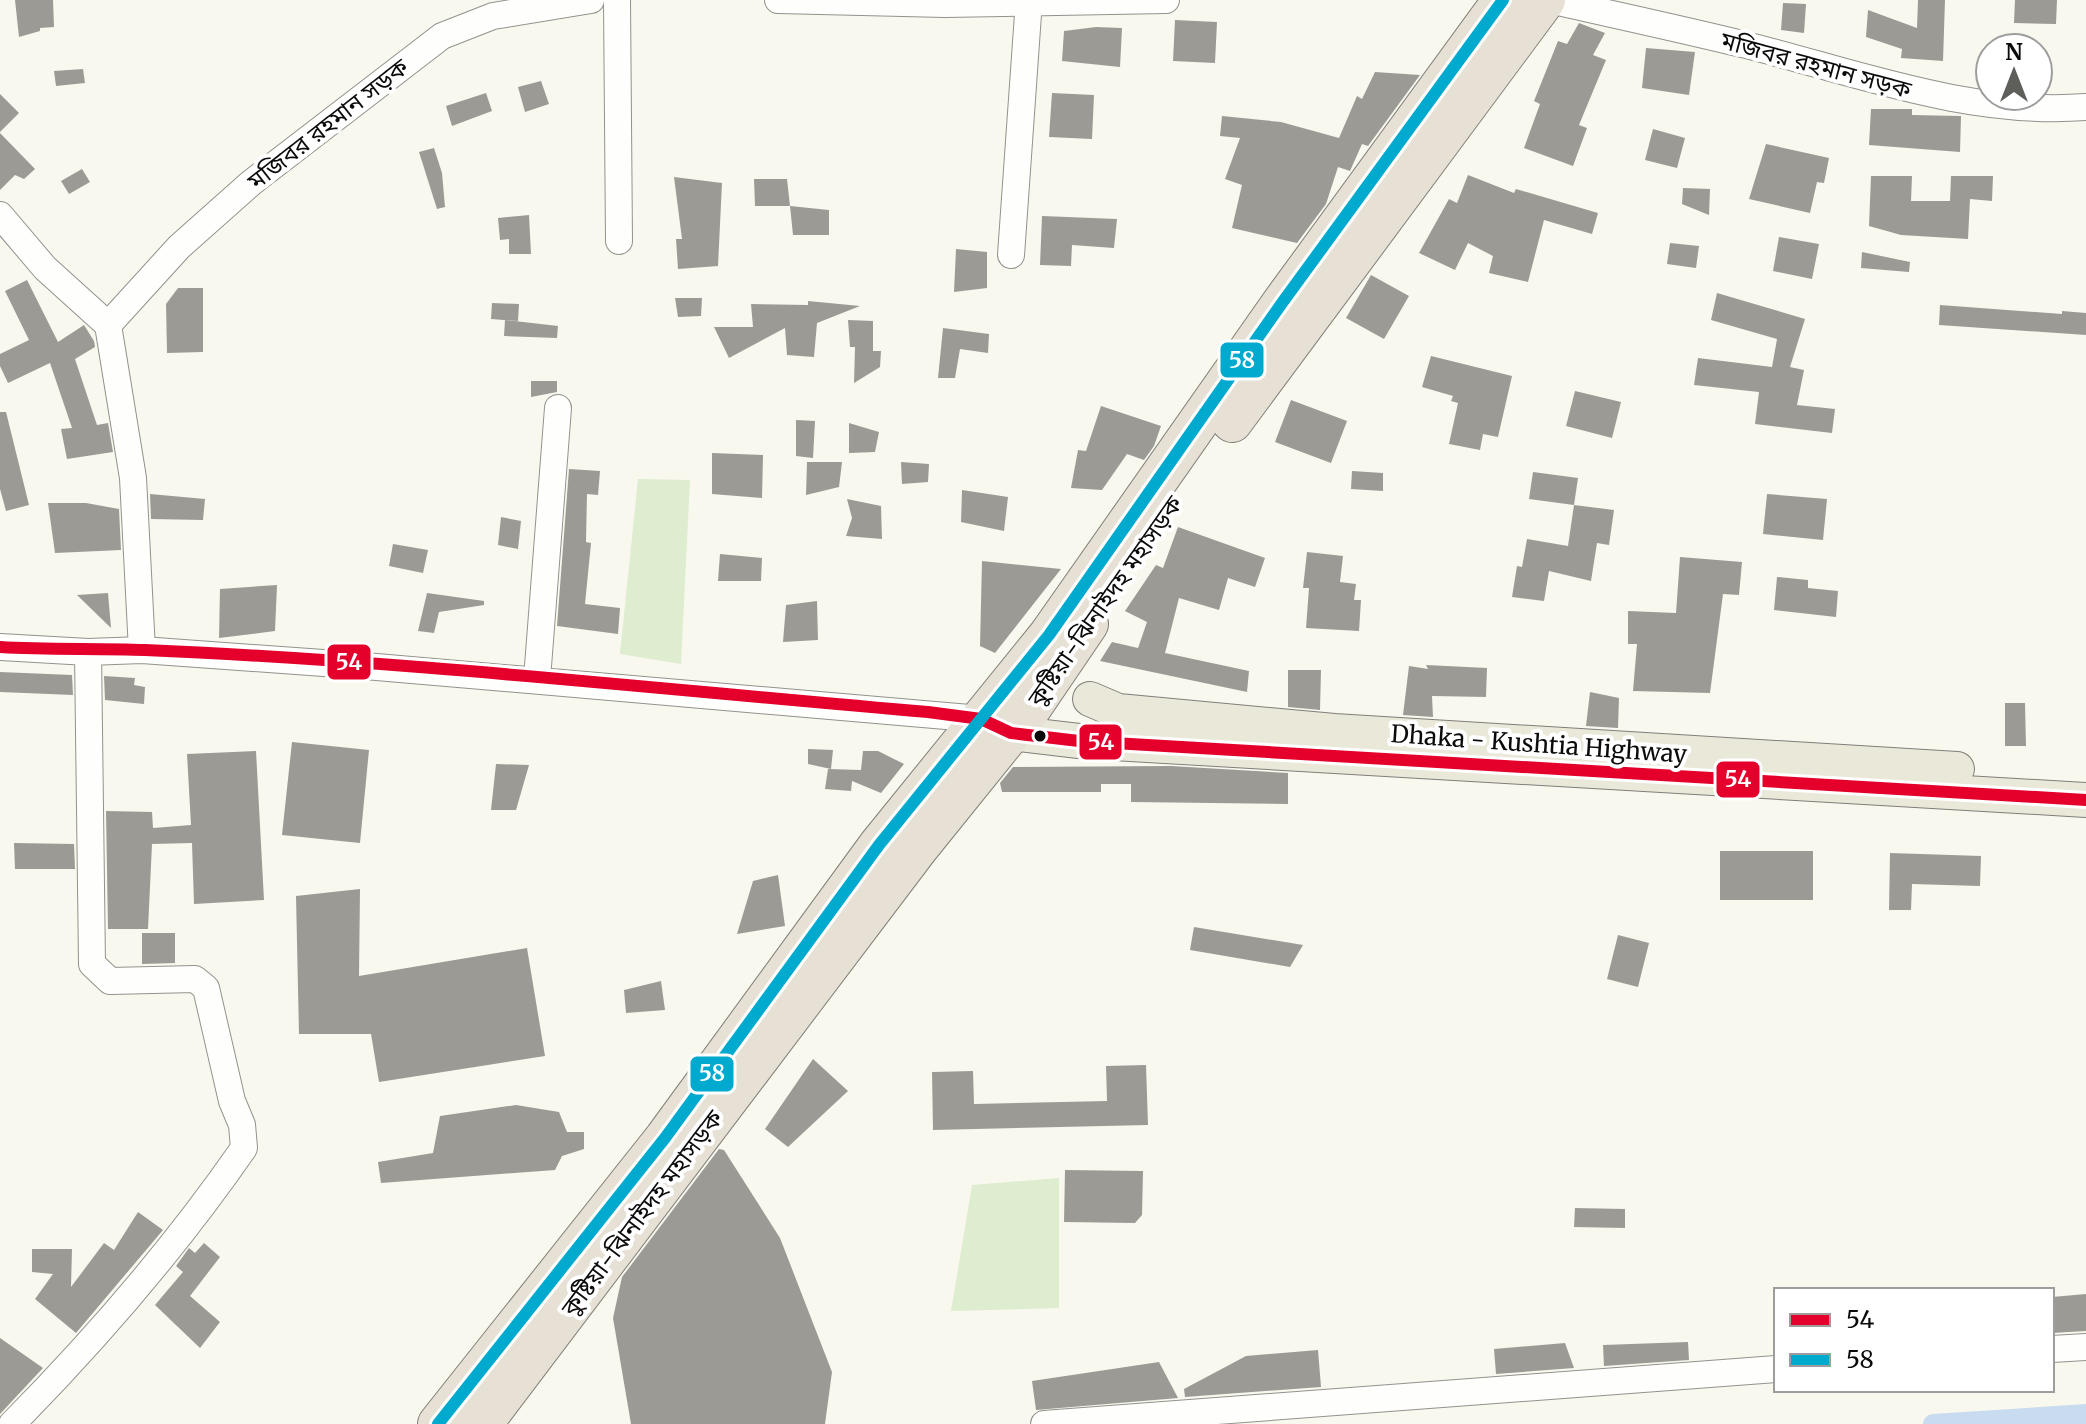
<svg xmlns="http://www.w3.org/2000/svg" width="2086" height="1424" font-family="Merriweather,'Noto Sans Bengali',serif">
  <rect width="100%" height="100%" fill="#f9f8ee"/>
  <g fill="#deecd0">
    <path d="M638,479L690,480L681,664L620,654Z"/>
    <path d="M1059,1178V1308L951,1311L972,1185Z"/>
  </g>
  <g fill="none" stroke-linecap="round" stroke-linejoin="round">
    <path stroke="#c9dcef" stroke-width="20" d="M1933,1424L2086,1414"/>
  </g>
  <g fill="#9c9a94">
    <path d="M15,0H53L54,27L40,28V31L19,37Z"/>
    <path d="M1918,0H1945L1943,61L1901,58L1902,49L1866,37L1868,10L1917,28Z"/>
    <path d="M2015,0H2057L2056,24L2014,23Z"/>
    <path d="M1783,3L1806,4L1804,33L1781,30Z"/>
    <path d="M1175,20L1217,22L1215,63L1173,61Z"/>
    <path d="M1579,23L1605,33L1593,55L1606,60L1579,125L1587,128L1573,166L1524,148L1540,104L1534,101L1558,41L1567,44Z"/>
    <path d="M1096,27L1122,28L1120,67L1062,61L1064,31Z"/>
    <path d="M1646,48L1695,52L1689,95L1642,88Z"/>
    <path d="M83,69L85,83L56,86L54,71Z"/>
    <path d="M1375,72L1420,75L1368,146L1362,144L1350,171L1338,167L1326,204L1297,243L1232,228L1242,185L1225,179L1240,138L1220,136L1222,116L1281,122L1339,138L1357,96L1362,99Z"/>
    <path d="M541,81L549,104L525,112L518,87Z"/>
    <path d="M486,93L492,111L452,126L446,106Z"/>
    <path d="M1052,93L1094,95L1092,139L1049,137Z"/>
    <path d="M0,94L19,113L0,132Z"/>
    <path d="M1871,109H1912V115L1961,116L1960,152L1869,145Z"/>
    <path d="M1653,129L1685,138L1677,168L1645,160Z"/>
    <path d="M0,133L35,169L24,179L15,175L0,190Z"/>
    <path d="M1766,144L1829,158L1824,183L1817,182L1810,213L1749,199Z"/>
    <path d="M434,148L442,173L445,207L437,209L419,152Z"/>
    <path d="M82,169L90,182L69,194L61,181Z"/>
    <path d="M1468,175L1514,193L1516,189L1598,213L1592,234L1544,220L1528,282L1489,273L1493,256L1468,243L1455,270L1419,253L1449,199L1457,203Z"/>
    <path d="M1871,176H1912L1911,201H1950L1951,176H1993L1992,201L1970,199L1968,239L1901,235L1869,226Z"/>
    <path d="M674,177L722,183L718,266L678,269L676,239H682Z"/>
    <path d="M754,179H787L790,206H755Z"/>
    <path d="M1683,188L1710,189L1709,215L1682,204Z"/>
    <path d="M790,206L829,210V235H793Z"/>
    <path d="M529,215L531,254H509V239L500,240L498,218Z"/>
    <path d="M1042,216L1117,219L1114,248L1072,245L1071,266L1040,265Z"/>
    <path d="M1779,237L1819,244L1812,279L1773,271Z"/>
    <path d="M1670,243L1699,246L1696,268L1667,264Z"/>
    <path d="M956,249L987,252V288L954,292Z"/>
    <path d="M1862,252L1910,262L1909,272L1861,268Z"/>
    <path d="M1371,275L1409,296L1384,339L1346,318Z"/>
    <path d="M27,280L58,342L84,325L94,341L95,347L75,359L97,425L108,423L113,452L67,459L61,429L72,428L50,363L8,383L0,366V354L29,340L5,291Z"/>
    <path d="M178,288H203V352L167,353L166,304Z"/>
    <path d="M1717,293L1805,319L1790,367L1804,370L1797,405L1835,409L1832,433L1755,424L1759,392L1694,385L1698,358L1772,367L1777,339L1711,320Z"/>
    <path d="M675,298H702L701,316L678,317Z"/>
    <path d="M808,301L860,306L817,323L814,357L787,355L785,328L729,358L714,327H753L751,304L808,305Z"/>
    <path d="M492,303L519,304L518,321L491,319Z"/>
    <path d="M1940,305L2062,314V311L2086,313V335L1939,325Z"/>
    <path d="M505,320L558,326L557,338L504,336Z"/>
    <path d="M848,320L873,321V351H881L880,367L854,383L855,347H850Z"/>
    <path d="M943,328L989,334L988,353L960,349L955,378H938Z"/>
    <path d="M1431,356L1512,376L1498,437L1483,434L1480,450L1449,444L1458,403L1451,401L1453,396L1422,387Z"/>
    <path d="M531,381H557V392L531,397Z"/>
    <path d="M1575,391L1621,402L1612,438L1566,426Z"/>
    <path d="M1291,400L1347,421L1331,463L1275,442Z"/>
    <path d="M1101,406L1161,426L1154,446L1144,460L1127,454L1102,490L1071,488L1078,450L1086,451Z"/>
    <path d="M0,412H6L29,505L6,511L0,489Z"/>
    <path d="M796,420L815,421L813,458L796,456Z"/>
    <path d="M849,423L879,432L875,452L849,453Z"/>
    <path d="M712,453L763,455L762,498L712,494Z"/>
    <path d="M807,462H842L839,487L806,495Z"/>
    <path d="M901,462L929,464L928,482L902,484Z"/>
    <path d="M569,469L600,471L598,495L587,494L586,542L591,543L585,604L620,608L618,634L557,626Z"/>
    <path d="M1352,471L1383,473V491L1351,489Z"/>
    <path d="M1533,472L1578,478L1574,505L1529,499Z"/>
    <path d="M962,490L1008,497L1004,531L961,522Z"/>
    <path d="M150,494L205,499L203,520L151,519Z"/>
    <path d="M1767,494L1827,499L1823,540L1763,534Z"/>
    <path d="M847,499L881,506L882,539L846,536L852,518Z"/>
    <path d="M48,503H86L119,509L121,550L55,553Z"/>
    <path d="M1574,505L1614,510L1609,545L1597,543L1591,581L1549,571L1544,601L1512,597L1517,566L1522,567L1527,539L1568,546Z"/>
    <path d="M501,517L521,521L518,549L498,545Z"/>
    <path d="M1178,527L1265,558L1255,587L1228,578L1219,610L1179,598L1165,653L1249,671L1247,692L1100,661L1112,642L1138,648L1147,622L1125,611L1156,565L1163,568Z"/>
    <path d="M393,544L428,550L423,573L389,566Z"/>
    <path d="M1307,552L1343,556L1340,582L1356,584L1354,600H1361L1359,631L1306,628L1309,588H1303Z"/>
    <path d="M720,554L762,558L761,581H718Z"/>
    <path d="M1680,557L1742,562L1739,595L1723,594L1710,693L1633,691L1637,644H1628V611L1676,613Z"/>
    <path d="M982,561L1061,569L995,653L980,646Z"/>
    <path d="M1777,577L1808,580V588L1838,591L1836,617L1774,610Z"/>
    <path d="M277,585L275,631L219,638L220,589Z"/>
    <path d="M108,593L111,628L77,595Z"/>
    <path d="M427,593L484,601V605L439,612L434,633L418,631Z"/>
    <path d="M817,601L818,640L783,642L786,605Z"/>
    <path d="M1426,665L1487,668L1486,697L1432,696L1433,717L1403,715L1409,666L1428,669Z"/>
    <path d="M1288,670H1321L1320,710L1288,707Z"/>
    <path d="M0,672L72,675L73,695L0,692Z"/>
    <path d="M104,676L135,678L134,685L145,687L144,704L105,700Z"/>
    <path d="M1590,692L1619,698L1618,728L1586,726Z"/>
    <path d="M2005,703H2025L2026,746H2005Z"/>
    <path d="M292,742L369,750L360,843L282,835Z"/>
    <path d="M808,749L833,750L831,769L808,764Z"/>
    <path d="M256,751L264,900L194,904L192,843L152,844L148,929H108L106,811L152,812L153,828L191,825L187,754Z"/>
    <path d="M863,751H878L904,764L881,793L852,781L851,791L825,789L828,769L861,770Z"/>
    <path d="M496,764L529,765L516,810H491Z"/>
    <path d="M1171,766L1288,773V804L1131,802V784H1101V792H1002L1000,783L1013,767Z"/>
    <path d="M14,843L74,844L75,869H15Z"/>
    <rect x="1720" y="851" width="93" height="49"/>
    <path d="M1890,853L1981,856L1980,886L1912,884L1911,910H1889Z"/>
    <path d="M778,875L785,926L737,934L753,881Z"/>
    <path d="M360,889L359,976L527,948L545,1056L379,1082L371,1034H299L296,896Z"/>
    <path d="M1194,927L1303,945L1290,967L1190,950Z"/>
    <path d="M142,933H175V963L142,964Z"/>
    <path d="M1618,935L1649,943L1638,987L1607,979Z"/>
    <path d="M661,981L665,1010L626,1013L624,990Z"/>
    <path d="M813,1059L848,1091L788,1147L765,1129Z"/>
    <path d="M1146,1065L1148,1125L933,1130L932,1072L973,1071L974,1104L1107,1101L1106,1066Z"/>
    <path d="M516,1105L559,1112L567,1132H584V1149L562,1156L555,1170L381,1183L378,1162L433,1153L440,1116Z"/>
    <path d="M719,1149L724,1150L780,1238L832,1372L825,1424H631L613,1318L622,1277Z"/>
    <path d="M1065,1170L1143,1171L1142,1215L1135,1223L1064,1222Z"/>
    <path d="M1575,1208L1625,1209V1228L1574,1227Z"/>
    <path d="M138,1212L163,1230L76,1333L35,1299L53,1274L32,1272V1249H72L71,1287L104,1243L114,1250Z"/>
    <path d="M204,1243L220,1257L190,1296L220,1322L200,1348L155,1305L183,1272L176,1266L189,1248L195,1253Z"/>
    <path d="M2086,1294V1331L2052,1333V1297Z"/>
    <path d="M0,1338L43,1368L0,1414Z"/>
    <path d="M1688,1342L1689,1360L1604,1366L1603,1345Z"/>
    <path d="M1565,1343L1574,1368L1496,1374L1494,1349Z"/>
    <path d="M1318,1350L1321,1387L1185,1397L1184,1389L1246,1356Z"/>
    <path d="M1159,1362L1178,1398L1036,1410L1032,1381Z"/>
  </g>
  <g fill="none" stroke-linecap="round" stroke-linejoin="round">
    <g stroke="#92928d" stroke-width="28">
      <g id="minor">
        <path d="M617,0L619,241"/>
        <path d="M778,0L945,4L1166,0"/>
        <path d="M1550,0C1615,15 1681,29 1746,45C1857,73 1969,116 2086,107"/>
        <path d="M0,215L45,268L108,325L133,478L142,650"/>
        <path d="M1011,255L1029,0"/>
        <path d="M108,325L179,247L251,183L442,36L493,16L591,0"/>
        <path d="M0,647L88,652L142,650L365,666L981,719"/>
        <path d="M537,679L558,408"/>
        <path d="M2052,1349L2086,1347"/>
        <path d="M12,1424C96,1339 176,1246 244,1148L242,1125L232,1101L206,988L195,979L110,981L92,964L88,652"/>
        <path d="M1044,1424L1776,1369"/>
      </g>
    </g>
    <g stroke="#7f7f7a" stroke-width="36">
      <g id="major">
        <path d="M1090,699L1118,711L1334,731L1957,769"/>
        <path d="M992,724L1011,733L1079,741L2086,800"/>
      </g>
    </g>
    <g stroke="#7f7f7a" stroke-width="42">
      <g id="highway">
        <path d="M1232,422L1545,0"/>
        <path d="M438,1424L665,1138L879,845L1049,635L1282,303L1503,0"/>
        <path d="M482,1424L918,848L1031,708L1088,624"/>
      </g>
    </g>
    <use href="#minor" stroke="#fefefc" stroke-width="26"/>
    <use href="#major" stroke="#e9e8d9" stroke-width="34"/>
    <use href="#highway" stroke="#e6e0d5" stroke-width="40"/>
    <g stroke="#fff" stroke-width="18">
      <path id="bus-1" d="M0,647C48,650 97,648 145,650C406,661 668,690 928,712L981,719L1011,733L1079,741L2086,800"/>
    </g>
    <g stroke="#fff" stroke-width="18">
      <path id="bus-2" d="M438,1424L665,1138L879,845L1049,635L1282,303L1503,0"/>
    </g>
    <use href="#bus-1" stroke="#e4002b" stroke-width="12"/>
    <use href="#bus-2" stroke="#00a9ce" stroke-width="12"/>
  </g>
  <circle fill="#0b0b0b" stroke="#fff" stroke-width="3" cx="1040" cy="736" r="7"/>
  <g text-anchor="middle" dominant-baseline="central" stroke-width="8" stroke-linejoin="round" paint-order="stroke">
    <g font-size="24" fill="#0b0b0b" stroke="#fff">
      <text transform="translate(1816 65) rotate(15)">মজিবর রহমান সড়ক</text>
      <text transform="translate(328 124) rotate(-38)">মজিবর রহমান সড়ক</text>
      <text transform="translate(1105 601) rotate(-55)">কুষ্টিয়া-ঝিনাইদহ মহাসড়ক</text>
      <text transform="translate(1539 744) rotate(4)">Dhaka - Kushtia Highway</text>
      <text transform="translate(642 1213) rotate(-53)">কুষ্টিয়া-ঝিনাইদহ মহাসড়ক</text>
    </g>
  </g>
  <g stroke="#fff" stroke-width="3">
    <rect x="1219" y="341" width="46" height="38" rx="8" fill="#00a9ce"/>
    <rect x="326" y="643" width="46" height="38" rx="8" fill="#e4002b"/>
    <rect x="1078" y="723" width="45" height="38" rx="8" fill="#e4002b"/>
    <rect x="1715" y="760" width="46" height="39" rx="8" fill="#e4002b"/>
    <rect x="689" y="1055" width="46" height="38" rx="8" fill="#00a9ce"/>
  </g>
  <g font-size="22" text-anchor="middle" font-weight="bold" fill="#fff">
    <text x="1242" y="368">58</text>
    <text x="349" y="670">54</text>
    <text x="1101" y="750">54</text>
    <text x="1738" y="787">54</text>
    <text x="712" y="1081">58</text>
  </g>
  <rect x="1774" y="1288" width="280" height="104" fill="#ffffff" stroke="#9d9d9d" stroke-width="2"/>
  <rect x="1790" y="1314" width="40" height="12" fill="#e4002b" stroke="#9d9d9d" stroke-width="2"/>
  <text x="1846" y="1328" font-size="24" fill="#0b0b0b">54</text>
  <rect x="1790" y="1354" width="40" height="12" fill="#00a9ce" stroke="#9d9d9d" stroke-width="2"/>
  <text x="1846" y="1368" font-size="24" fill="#0b0b0b">58</text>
  <g transform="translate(2014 72)"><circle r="38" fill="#ffffff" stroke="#9d9d9d" stroke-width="2"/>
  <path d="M0-6L14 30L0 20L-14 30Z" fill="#5e5e5a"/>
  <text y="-12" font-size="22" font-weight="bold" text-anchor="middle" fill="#0b0b0b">N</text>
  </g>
</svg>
